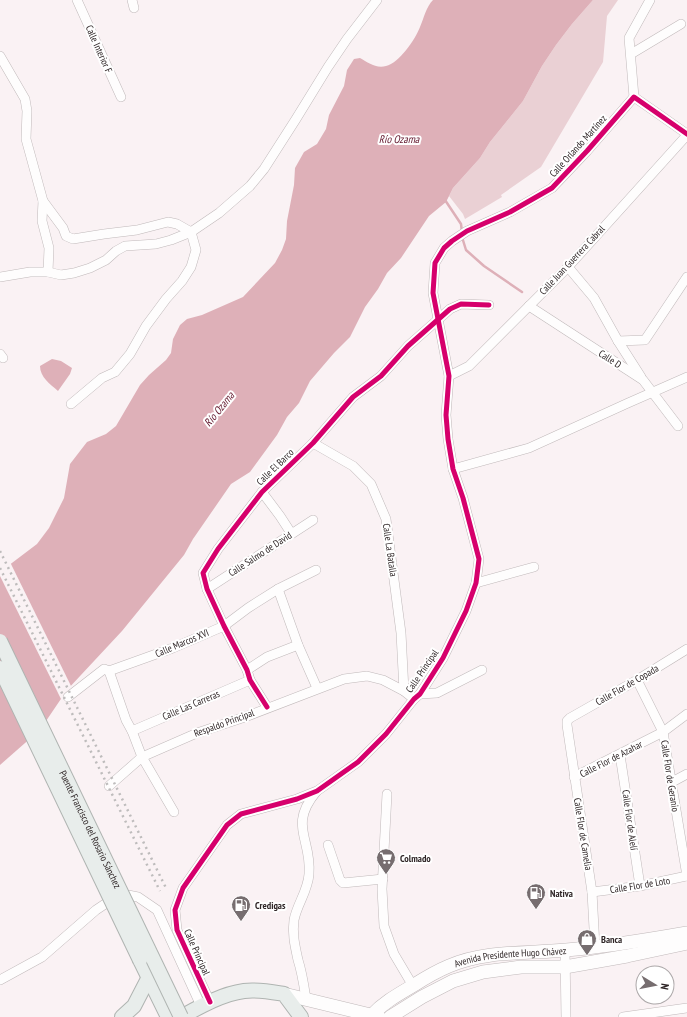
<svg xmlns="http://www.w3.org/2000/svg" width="687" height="1017" font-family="'PT Sans Narrow',sans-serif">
  <rect width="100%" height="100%" fill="#faf2f4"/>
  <path fill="#ead0d4" d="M593,0H618L607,16L603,62L541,167L501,195L502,197L465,219L463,214L449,196L453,188L480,158L490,142L523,101L542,66L556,45L572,24Z"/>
  <g fill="#deb0b8">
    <path d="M433,0H593L572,24L556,45L542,66L523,101L490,142L480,158L453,188L446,202L429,216L401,258L387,273L378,289L365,307L350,337L334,353L310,381L299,403L287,417L277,435L250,472L231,484L193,539L184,555L122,631L67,690L46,721L33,736L0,765V572L37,544L49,528L64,498L70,464L87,442L106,434L116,426L140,385L149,375L166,360L171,353L173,339L180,325L187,319L202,315L243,297L275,263L282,250L286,239L287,221L294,185L295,168L304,152L317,144L326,129L329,115L344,86L347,70L354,59L360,58C367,62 376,69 386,66C399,63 415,40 420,27C424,18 426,7 433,0Z"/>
    <path d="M52,359L61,361L72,368L70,374L58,391C50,384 40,377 40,366Z"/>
  </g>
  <path fill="#faf2f4" d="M10,562L72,688L62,701L0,576V570Z"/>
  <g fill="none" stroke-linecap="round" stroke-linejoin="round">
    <g stroke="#deb0b8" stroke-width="2.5">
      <path d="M445,200L461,224L462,232"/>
      <path d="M462,237L466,250L484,266L522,292"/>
    </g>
    <g stroke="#c0b9ba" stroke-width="10">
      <g id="street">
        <path d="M77,0L121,97"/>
        <path d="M132,0L134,8"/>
        <path d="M631,54L681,24"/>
        <path d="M0,56L25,99L27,111L26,139L43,201L63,228L66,236L73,239L104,234L137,230L168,222L177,224L191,232L196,250L191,267L182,281L166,299L146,326L130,354L115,372L102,378L71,404"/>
        <path d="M634,97L629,38L650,0"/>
        <path d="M43,201L42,221L49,248L48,272"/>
        <path d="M568,267L594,298L618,341L641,377"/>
        <path d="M0,277L30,272H48L61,275L74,273L90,268L106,260L116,251L125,246L156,244L171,240L191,232L219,213L250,186L264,169L296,119L328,67L347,39L377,0"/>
        <path d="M529,306L643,380L678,426"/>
        <path d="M618,341L645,340L687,277"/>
        <path d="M0,354L3,358"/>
        <path d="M449,376L469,366L568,267L687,135"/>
        <path d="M313,443L353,466L371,484L386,519L401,633L404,691"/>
        <path d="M453,469L529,448L628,403L687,377"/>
        <path d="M262,492L280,516L291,533"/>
        <path d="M476,583L534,567"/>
        <path d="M207,589L313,520"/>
        <path d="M278,589L298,645L317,688"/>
        <path d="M247,670L267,657L298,645"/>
        <path d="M109,671L126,720L132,731L142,757L174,812"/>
        <path d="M637,680L663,732L687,876"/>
        <path d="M420,694L437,693L482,670"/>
        <path d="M68,697L104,669L109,671L173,648L224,626L248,608L278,589L316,570"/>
        <path d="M267,707L250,680L247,670L224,626L207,589L203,573L218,549L262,492L313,443L353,397L381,376L408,346L450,309L461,304L489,305"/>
        <path d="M132,731L250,680"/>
        <path d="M620,755L640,886"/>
        <path d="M574,777L663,732L687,714"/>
        <path d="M672,782L687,774"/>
        <path d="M109,786L142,757L197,733L245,717L344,679L367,676L383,680L404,691L414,699"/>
        <path d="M387,794L382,889L384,926L394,954L413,986"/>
        <path d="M328,845L340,880L343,883L383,879"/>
        <path d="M592,892L640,886L687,876"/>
        <path d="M595,947L592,892L567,725V721L570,718L637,680L687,649"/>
        <path d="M565,950L566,1017"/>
        <path d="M0,980L42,957L96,910L111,900L128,895L138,897L157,910L201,1006"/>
        <path d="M306,999C304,986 302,972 298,960C295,946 292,934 294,920C297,904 308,891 309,874C312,839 288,826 316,792"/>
        <path d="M210,1002L177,930L175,910L183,888L227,825L241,814L297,799L317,791L358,762L386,734L414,699L420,694L443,658L466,611L476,583L479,559L463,498L453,469L448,439L446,415L449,376L433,293L435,263L444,248L452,241L467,231L510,212L552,188L587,151L634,97L687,134"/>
        <path d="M623,1017L687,1008"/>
      </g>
    </g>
    <g stroke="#c0b9ba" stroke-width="14">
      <g id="secondary">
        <path d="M284,994L379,1017"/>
        <path id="s1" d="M372,1015C384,1002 399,994 414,985C425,978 437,971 449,966C486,950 527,954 566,950C607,947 647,940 687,933"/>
        <path d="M390,1017L422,997L453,981L483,972L521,967H565L627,956L687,943"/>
      </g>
    </g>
    <g stroke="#afb4b1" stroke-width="16">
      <g id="primary">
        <path d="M140,960L168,1017"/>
        <path d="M122,1017L134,1006L149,977"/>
        <path d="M181,1017C201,1006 222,994 244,991C257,989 272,992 284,994L301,1017"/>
      </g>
    </g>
    <use href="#street" stroke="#fefdfd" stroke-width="9"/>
    <use href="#secondary" stroke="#fefdfd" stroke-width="13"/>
    <use href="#primary" stroke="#e8edeb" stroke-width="14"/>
    <g stroke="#bebcbc" stroke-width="2.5" stroke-dasharray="2 4" stroke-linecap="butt">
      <path d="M0,551L166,888"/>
      <path d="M0,568L160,891"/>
    </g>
    <g stroke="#afb4b1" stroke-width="16" stroke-linecap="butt">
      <g id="primary-bridge">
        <path id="s2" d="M0,641L181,1017"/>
        <path d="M0,668L140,960"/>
      </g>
    </g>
    <use href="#primary-bridge" stroke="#e8edeb" stroke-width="14"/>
    <g stroke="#fff" stroke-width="8">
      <g id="cycleway">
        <path d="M267,707L250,680L247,670L224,626L207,589L203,573L218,549L262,492L313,443L353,397L381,376L408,346L450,309L461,304L489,305"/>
        <path d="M210,1002L177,930L175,910L183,888L227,825L241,814L297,799L317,791L358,762L386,734L414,699L420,694L443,658L466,611L476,583L479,559L463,498L453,469L448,439L446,415L449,376L433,293L435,263L444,248L452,241L467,231L510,212L552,188L587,151L634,97L687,134"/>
      </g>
    </g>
    <use href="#cycleway" stroke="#d6006c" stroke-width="5"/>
  </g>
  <defs>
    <g id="supermarket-pin" transform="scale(1)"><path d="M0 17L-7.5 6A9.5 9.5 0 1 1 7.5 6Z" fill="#766d6f" stroke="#fff"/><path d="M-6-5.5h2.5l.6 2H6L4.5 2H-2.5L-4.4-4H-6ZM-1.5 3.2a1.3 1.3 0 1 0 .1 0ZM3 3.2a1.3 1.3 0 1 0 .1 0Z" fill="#fff"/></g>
    <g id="fuel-pin" transform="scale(1)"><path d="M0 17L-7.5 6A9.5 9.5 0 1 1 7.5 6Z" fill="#766d6f" stroke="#fff"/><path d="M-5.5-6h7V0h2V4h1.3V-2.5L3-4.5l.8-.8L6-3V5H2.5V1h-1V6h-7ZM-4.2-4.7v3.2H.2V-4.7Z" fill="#fff"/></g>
    <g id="shop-pin" transform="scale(1)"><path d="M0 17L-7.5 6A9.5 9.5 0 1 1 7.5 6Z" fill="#766d6f" stroke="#fff"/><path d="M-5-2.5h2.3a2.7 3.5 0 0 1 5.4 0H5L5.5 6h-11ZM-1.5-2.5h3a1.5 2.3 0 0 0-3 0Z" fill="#fff"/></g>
  </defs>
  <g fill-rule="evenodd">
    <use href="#supermarket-pin" x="386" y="858"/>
    <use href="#fuel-pin" x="536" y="893"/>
    <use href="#fuel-pin" x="241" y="905"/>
    <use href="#shop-pin" x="587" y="939"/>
  </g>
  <g text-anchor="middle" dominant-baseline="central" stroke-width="4" stroke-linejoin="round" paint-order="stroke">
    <g font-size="10" fill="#2f2627" stroke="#fff">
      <text transform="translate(99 49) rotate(66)">Calle Interior F</text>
      <text transform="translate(578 146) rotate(-48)">Calle Orlando Martínez</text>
      <text transform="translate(572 260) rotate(-47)">Calle Juan Guerrera Cabral</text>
      <text transform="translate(610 359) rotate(33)">Calle D</text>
      <text transform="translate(275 467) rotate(-44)">Calle El Barco</text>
      <text transform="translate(390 550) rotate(82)">Calle La Batalla</text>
      <text transform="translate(260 554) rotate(-33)">Calle Salmo de David</text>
      <text transform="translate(182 643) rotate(-23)">Calle Marcos XVI</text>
      <text transform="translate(422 671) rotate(-56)">Calle Principal</text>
      <text transform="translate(627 685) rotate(-30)">Calle Flor de Copada</text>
      <text transform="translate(191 705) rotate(-23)">Calle Las Carreras</text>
      <text transform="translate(224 723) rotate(-20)">Respaldo Principal</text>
      <text transform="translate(611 759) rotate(-27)">Calle Flor de Azahar</text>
      <text transform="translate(670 776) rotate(81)">Calle Flor de Geranio</text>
      <text transform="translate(630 820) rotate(82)">Calle Flor de Alelí</text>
      <text stroke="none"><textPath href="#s2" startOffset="209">Puente Francisco del Rosario Sánchez</textPath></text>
      <text transform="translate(583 834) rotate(81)">Calle Flor de Camelia</text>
      <text transform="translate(640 885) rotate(-9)">Calle Flor de Loto</text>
      <text transform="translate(197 952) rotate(66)">Calle Principal</text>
      <text stroke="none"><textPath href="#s1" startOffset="154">Avenida Presidente Hugo Chávez</textPath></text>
    </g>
    <g font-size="10" font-weight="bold" fill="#2f2627" stroke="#fff" text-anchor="start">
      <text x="400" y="858">Colmado</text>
      <text x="550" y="893">Nativa</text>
      <text x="255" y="905">Credigas</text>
      <text x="601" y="939">Banca</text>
    </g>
    <g font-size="11" font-style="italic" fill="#62172d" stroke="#fff">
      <text x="399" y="139">Río Ozama</text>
      <text transform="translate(219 409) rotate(-51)">Río Ozama</text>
    </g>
  </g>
  <g transform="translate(655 985) rotate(100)"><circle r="19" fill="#ffffff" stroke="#aca8a9"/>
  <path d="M0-3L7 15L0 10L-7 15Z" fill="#766d6f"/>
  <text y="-6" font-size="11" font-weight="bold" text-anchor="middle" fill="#2f2627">N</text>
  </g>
</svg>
